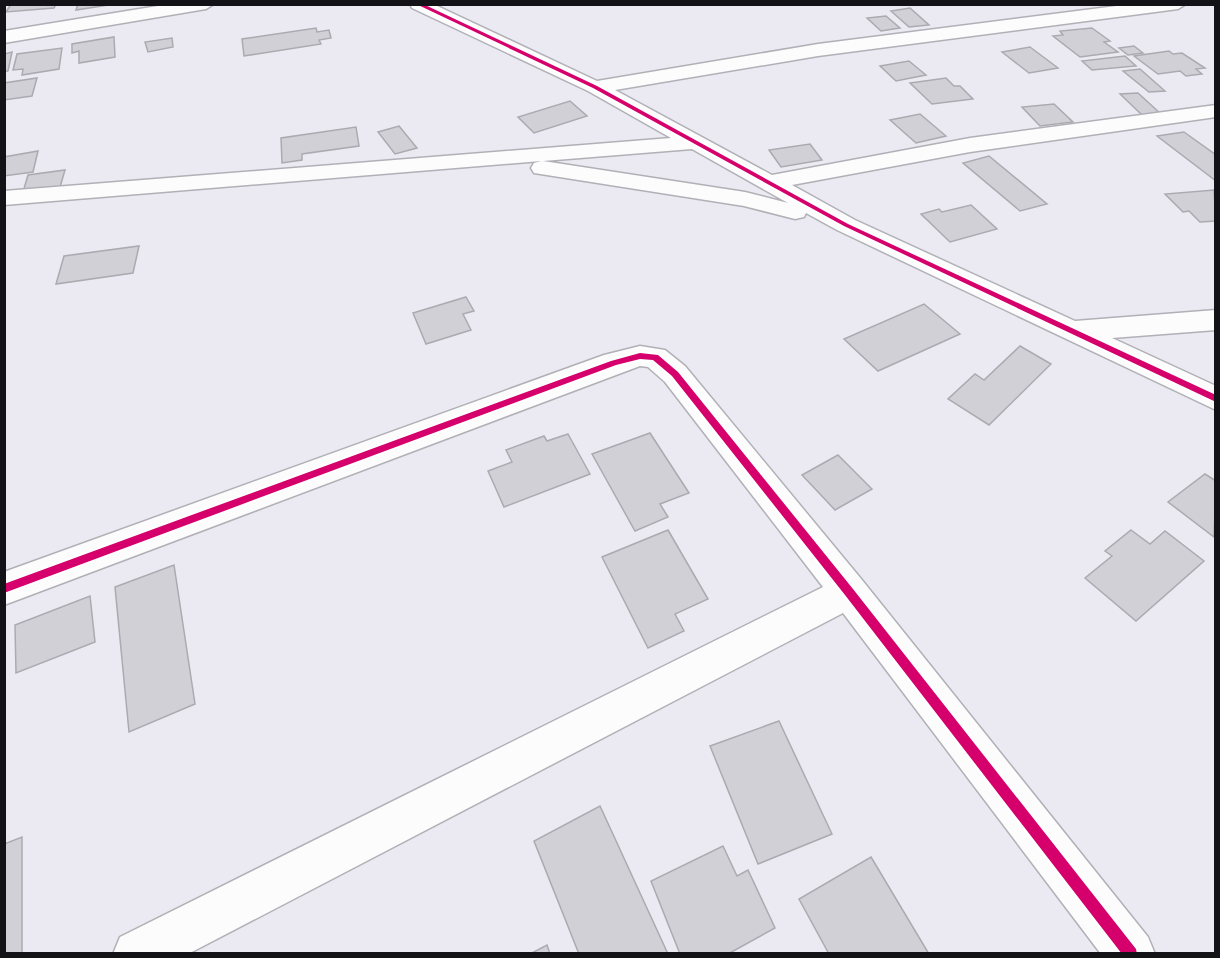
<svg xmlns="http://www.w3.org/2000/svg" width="1220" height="958" font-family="Rubik,sans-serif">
  <rect width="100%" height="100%" fill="#ebeaf2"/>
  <g fill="#d0d0d6" stroke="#abaab0" stroke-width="1.5">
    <path d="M11,4H56L54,8L6,12Z"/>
    <path d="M78,4H115L76,10Z"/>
    <path d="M910,8L929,25L909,27L891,11Z"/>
    <path d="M886,16L900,28L881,31L867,18Z"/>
    <path d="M316,28L317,32L329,30L331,38L319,40L321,44L244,56L242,39Z"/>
    <path d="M1092,28L1110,41L1104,42L1118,52L1080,57L1053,36L1063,35L1060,31Z"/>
    <path d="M114,37L115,57L79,63V51L72,53V44Z"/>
    <path d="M172,38L173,47L148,52L145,42Z"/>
    <path d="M1134,46L1143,53L1128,55L1119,48Z"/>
    <path d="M1030,47L1058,68L1029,73L1002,52Z"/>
    <path d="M62,48L59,69L22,75L23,69L13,70L17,54Z"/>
    <path d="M1169,51L1173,54L1182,53L1205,68L1196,69L1202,74L1186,76L1180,71L1158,74L1134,56Z"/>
    <path d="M12,52L8,71L4,72V54Z"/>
    <path d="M1125,56L1136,66L1092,70L1082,61Z"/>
    <path d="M909,61L926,75L896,81L880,66Z"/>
    <path d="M1140,69L1165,91L1149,92L1123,71Z"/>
    <path d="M37,78L32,96L4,100V83Z"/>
    <path d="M946,78L954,86H960L973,99L932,104L910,83Z"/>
    <path d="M1138,93L1161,114L1142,115L1120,94Z"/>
    <path d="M570,101L587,116L534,133L518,117Z"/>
    <path d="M1054,104L1073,122L1040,126L1022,107Z"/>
    <path d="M920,114L946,136L916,143L890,120Z"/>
    <path d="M399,126L417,148L395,154L378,132Z"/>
    <path d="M356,127L359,146L302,154V160L282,163L281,138Z"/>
    <path d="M1184,132L1216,155V181L1157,136Z"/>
    <path d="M810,144L822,160L781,167L769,150Z"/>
    <path d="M38,151L33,172L4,176V157Z"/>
    <path d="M989,156L1047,204L1020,211L963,163Z"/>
    <path d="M65,170L60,187L23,192L28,175Z"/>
    <path d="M1214,190L1216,221L1200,222L1189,211L1183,212L1165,194Z"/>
    <path d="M971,205L997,229L950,242L921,214L939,209L942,212Z"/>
    <path d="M139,246L133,273L56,284L64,256Z"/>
    <path d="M466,297L474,311L463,314L471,330L426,344L413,313Z"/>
    <path d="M924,304L960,334L878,371L844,339Z"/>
    <path d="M1020,346L1051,364L989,425L948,399L975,374L984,380Z"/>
    <path d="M650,433L689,493L660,504L668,517L635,531L592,454Z"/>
    <path d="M568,434L590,474L504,507L488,471L512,462L506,450L544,436L547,441Z"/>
    <path d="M838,455L872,489L835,510L802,475Z"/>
    <path d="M1205,474L1216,481L1214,537L1168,502Z"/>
    <path d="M668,530L708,599L675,614L684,631L648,648L602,557Z"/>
    <path d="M1131,530L1150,544L1165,531L1204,561L1136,621L1085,578L1112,556L1105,551Z"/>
    <path d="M174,565L195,704L129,732L115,587Z"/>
    <path d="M90,596L95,642L16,673L15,625Z"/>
    <path d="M779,721L832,834L758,864L710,746Z"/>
    <path d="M600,806L668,954H579L534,841Z"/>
    <path d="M22,837V954H4V844Z"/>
    <path d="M723,846L737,876L748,870L775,928L728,954H680L651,881Z"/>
    <path d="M871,857L929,954H829L799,899Z"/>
    <path d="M547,945L550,954H530Z"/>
  </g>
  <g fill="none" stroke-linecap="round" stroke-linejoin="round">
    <g stroke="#b0b0b6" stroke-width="3">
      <g id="street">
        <path d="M170,4H214L206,9L4,43V31Z"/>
        <path d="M410,4H433L597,81L818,44L1132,4H1186L1178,9L818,56L615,90L772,175L970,138L1216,105V117L970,152L792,185L855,220L1075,321L1216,310V330L1112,338L1216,386V410L837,230L806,213L804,217L795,219L744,206L534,173L531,168L534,163L541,161L4,205V191L671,138L588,91L412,8ZM692,149L788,203L745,192L543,161Z"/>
        <path d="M640,346L665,350L685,366L862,580L1148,937L1155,954H1101L843,613L188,954H113L120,937L823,587L665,382L648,367L640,366L4,605V572L604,355Z"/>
      </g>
    </g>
    <use href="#street" fill="#fcfcfd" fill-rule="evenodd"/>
    <g stroke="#fff" stroke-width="4">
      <g id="cycleway">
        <path d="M416,4H423L597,86L848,224L1216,395V402L844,226L593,88Z"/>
        <path d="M640,353L658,355L678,372L853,589L1136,949L1137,954H1122L845,595L672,376L653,360L640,359L616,365L4,593V584L611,361Z"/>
      </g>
    </g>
    <use href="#cycleway" fill="#d6006c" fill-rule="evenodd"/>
  </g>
  <rect width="1220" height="958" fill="none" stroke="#121217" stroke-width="12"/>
</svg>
